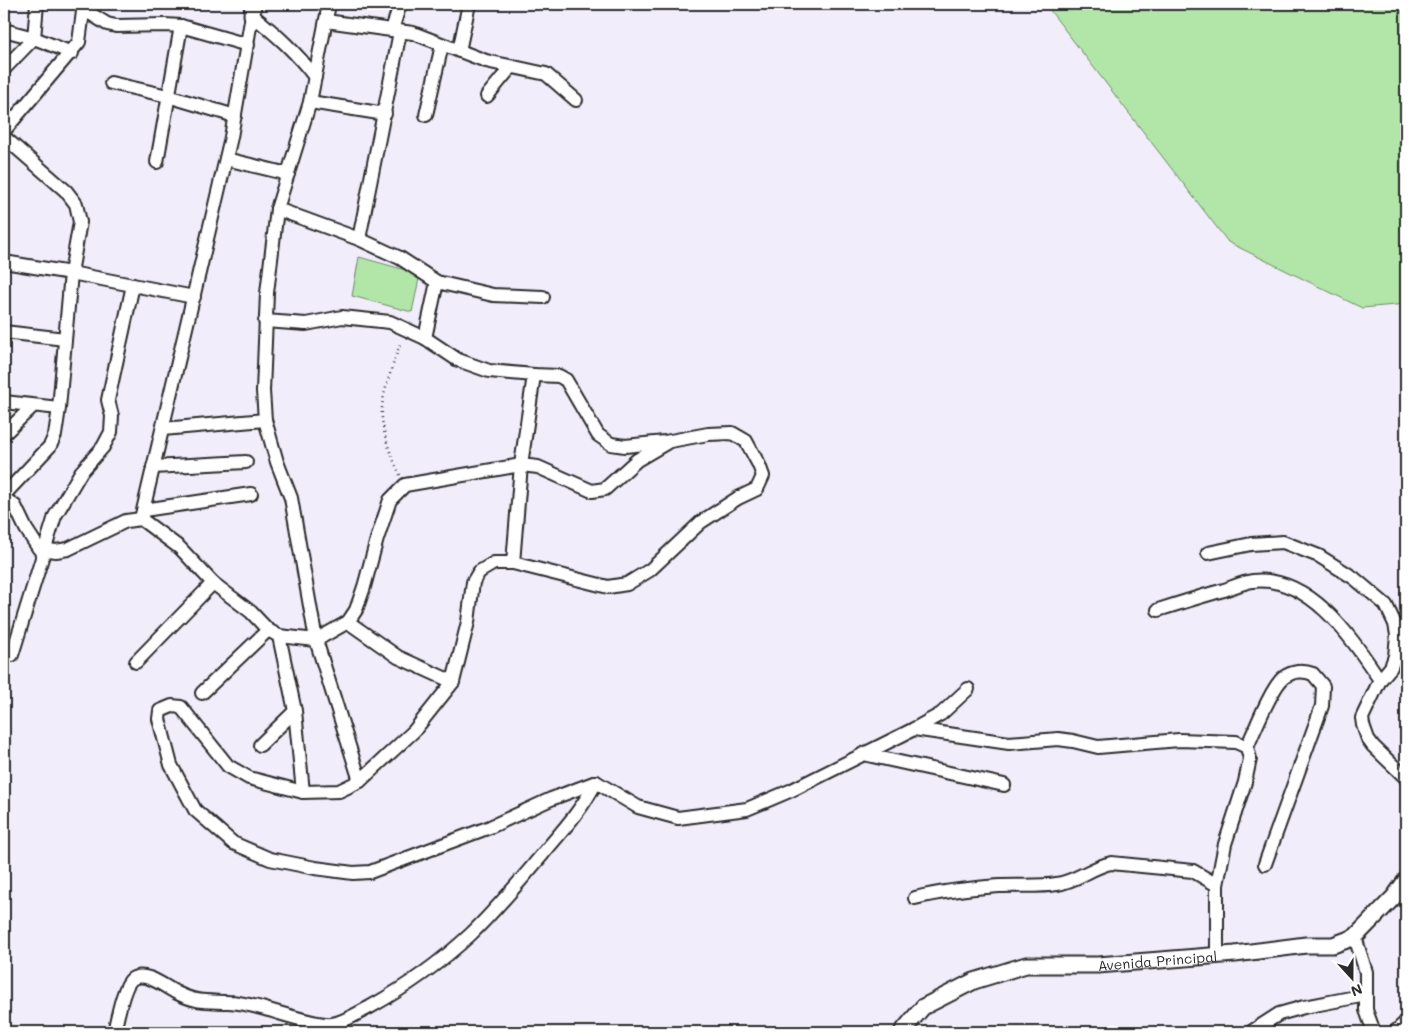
<svg xmlns="http://www.w3.org/2000/svg" width="1410" height="1036" font-family="Mali,sans-serif">
  <rect width="100%" height="100%" fill="#f2edfb"/>
  <filter id="ink" filterUnits="userSpaceOnUse"><feTurbulence type="fractalNoise" baseFrequency=".02" numOctaves="2"/><feDisplacementMap in="SourceGraphic" scale="10" xChannelSelector="R" yChannelSelector="G"/><feConvolveMatrix kernelMatrix="1 2 1 2 8 2 1 2 1" color-interpolation-filters="sRGB"/></filter>
  <g filter="url(#ink)">
    <g fill="#b1e6a8" stroke="#6e886a">
      <path d="M1045,4H1406V304L1362,308L1228,242Z"/>
      <path d="M359,257L420,274L412,312L352,296Z"/>
    </g>
    <g fill="none" stroke-linecap="round" stroke-linejoin="round">
      <g stroke="#2b2b2b" stroke-width="16">
        <g id="minor">
          <path d="M329,4L310,102L277,209L267,293L263,391L265,420L277,462L291,498L316,640L360,781"/>
          <path d="M83,9L107,24L116,26L165,25L181,26L248,45"/>
          <path d="M252,15C277,35 295,51 315,77"/>
          <path d="M326,21L413,33L486,61L546,74L576,100"/>
          <path d="M4,30L34,38L72,53"/>
          <path d="M392,30L400,4"/>
          <path d="M459,51L469,4"/>
          <path d="M4,69L34,38L37,4"/>
          <path d="M111,83L168,96L235,116"/>
          <path d="M487,96L511,67"/>
          <path d="M310,102L385,114"/>
          <path d="M426,115L442,45"/>
          <path d="M4,131L79,42L84,4"/>
          <path d="M4,137L66,191L76,204L80,222L71,273L59,408L55,435L50,446L4,495"/>
          <path d="M226,159L288,174"/>
          <path d="M157,162L181,26"/>
          <path d="M277,209L359,239L400,258L437,282L493,295L543,297"/>
          <path d="M359,239L400,32"/>
          <path d="M4,262L71,273L194,297"/>
          <path d="M265,321L306,324L342,317L390,322L425,338L458,360L489,371L534,375L559,376L566,380L598,435L611,444L625,446L665,442L708,434L732,433L746,441L759,465L763,476L757,489L738,498L701,522L650,570L627,584L608,587L513,563H494L479,572L473,582L468,622L453,682L414,731L360,781L339,791L303,792L249,778L228,766L181,707L172,706L160,711L159,719L171,765L195,810L233,843L270,859L315,868L353,873L370,872L490,827L551,799L596,782"/>
          <path d="M4,332L65,339"/>
          <path d="M425,338L437,282"/>
          <path d="M4,402L59,408"/>
          <path d="M163,429L265,420"/>
          <path d="M4,434L33,406"/>
          <path d="M153,467L246,462"/>
          <path d="M4,498L15,506L26,529L39,549L56,551L68,549L126,521L141,519L180,548L213,583L251,612L268,630L279,636L316,640L348,622L356,610L364,587L377,539L390,500L405,485L521,465L538,467L592,491L605,489L637,460L666,443"/>
          <path d="M144,510L251,494"/>
          <path d="M141,519L231,137L252,15"/>
          <path d="M1208,553L1251,544L1283,542L1319,556L1354,578L1386,605L1395,624L1397,635L1395,656L1391,667L1380,680L1362,718L1363,725L1368,739L1373,746L1406,778"/>
          <path d="M513,563L521,465L534,375"/>
          <path d="M1158,610C1180,603 1202,596 1224,590C1233,587 1244,582 1253,581C1311,575 1352,639 1380,680"/>
          <path d="M348,622L398,657L453,682"/>
          <path d="M279,636L295,711L303,792"/>
          <path d="M12,655L55,516L81,472L103,447L111,432L112,416L108,400L133,285"/>
          <path d="M136,662L213,583"/>
          <path d="M202,693L268,630"/>
          <path d="M914,729L1009,743L1058,739L1073,741L1098,747L1179,740L1236,742L1247,747L1250,759L1245,782L1225,844L1217,885V955"/>
          <path d="M260,745L295,711"/>
          <path d="M1247,747C1255,730 1270,690 1283,678C1292,671 1303,670 1313,674L1323,686L1322,706L1265,864"/>
          <path d="M863,754L1004,785"/>
          <path d="M596,782L638,807L678,818L747,809L792,790L914,729L941,714L968,689"/>
          <path d="M915,898C943,891 971,888 999,886C1018,885 1039,887 1057,884C1077,881 1092,867 1111,863L1193,871L1217,885"/>
          <path d="M1355,937L1366,972V1010L1374,1032"/>
          <path d="M114,1032C117,1020 123,986 132,979C145,970 165,987 177,993C197,1003 207,1001 228,1002C240,1002 254,1006 265,1009C281,1013 317,1026 332,1024C345,1022 358,1013 370,1007C406,987 441,962 471,934C496,910 519,882 542,855C561,832 582,810 596,782"/>
          <path d="M1251,1032L1279,1014L1304,1007L1366,995"/>
          <path d="M1395,1032L1406,1022"/>
        </g>
      </g>
      <g stroke="#2b2b2b" stroke-width="19">
        <g id="tertiary">
          <path d="M252,15L253,4"/>
          <path id="s1" d="M902,1032L923,1007L974,981L1026,965H1098L1235,954L1306,945H1333L1355,937L1394,897L1406,880"/>
        </g>
      </g>
      <path stroke="#2b2b2b" stroke-width="2.5" stroke-dasharray="1 4" stroke-linecap="butt" d="M400,475C390,453 378,425 383,400C387,380 395,360 401,341"/>
      <use href="#minor" stroke="#fff" stroke-width="12"/>
      <use href="#tertiary" stroke="#fff" stroke-width="15"/>
    </g>
  </g>
  <g text-anchor="middle" dominant-baseline="central" stroke-width="5" stroke-linejoin="round" paint-order="stroke">
    <g font-size="14" fill="#2b2b2b" stroke="#fff">
      <text stroke="none"><textPath href="#s1" startOffset="276">Avenida Principal</textPath></text>
    </g>
  </g>
  <rect width="1410" height="1036" fill="none" stroke="#fff" stroke-width="20"/>
  <rect x="10" y="10" width="1390" height="1016" fill="none" stroke="#2b2b2b" stroke-width="2" filter="url(#ink)"/>
  <g transform="translate(1352 978) rotate(159)" stroke="#ffffff" stroke-width="4" paint-order="stroke">
  <path d="M0-4L9 19L0 12L-9 19Z" fill="#2b2b2b"/>
  <text y="-8" font-size="14" font-weight="bold" text-anchor="middle" fill="#2b2b2b">N</text>
  </g>
</svg>
